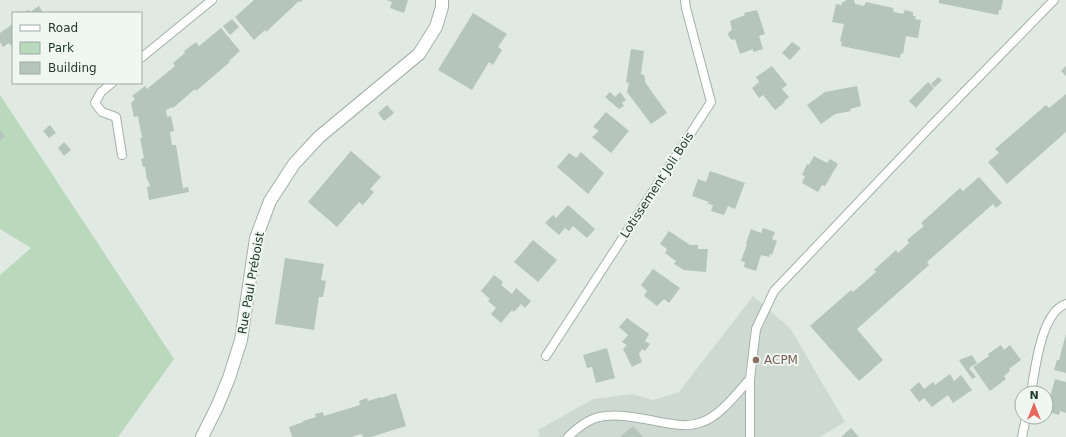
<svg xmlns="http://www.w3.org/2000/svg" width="1066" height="437" font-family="'DejaVu Sans',sans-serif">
  <rect width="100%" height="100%" fill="#e0eae3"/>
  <path fill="#ced9d2" d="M753,296L790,328L845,422L823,435L821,437H537L540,435L538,430L593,399L632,394L653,400L679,392Z"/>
  <path fill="#bad9bc" d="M0,95L174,359L118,437H0V275L31,248L0,229Z"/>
  <g fill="#b5c4bc">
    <path d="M254,0H303L300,2L299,1L266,32L265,30L254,40L235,17Z"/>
    <path d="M386,0H408L404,13L390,8L392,2Z"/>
    <path d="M846,0H854L855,4L864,6L866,2L893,8L894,12L903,14L905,10L913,12V16H916L915,19L921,20L918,38L906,36L903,54L901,53L900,58L841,46L842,42L840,41L844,24L832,22L836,4L842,5V2H844Z"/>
    <path d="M939,0H1003L1001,10H999L998,15L939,3Z"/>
    <path d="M39,6L43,13H24L28,10L30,12Z"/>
    <path d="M757,10L765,34L759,36L763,49L753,52V49L740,54L735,39L732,40L730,38L728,35L729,32L732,30L730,21L745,15L744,13Z"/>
    <path d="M473,13L507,34L498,47L502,50L493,65L489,62L472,90L438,70Z"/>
    <path d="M232,19L239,27L230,35L223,26Z"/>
    <path d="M13,24V48L9,43L3,47L0,42V33Z"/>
    <path d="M221,28L240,51L229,61L230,62L196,91L195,89L173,108L172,107L166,110L167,117L171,116L174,131L170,132L172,145H176L183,188L188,187L189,192L149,200L147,187L150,186L148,180H147L145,167H143L141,159L144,158L140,138H142L138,116L134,117L131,103L135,99L132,96L145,86L147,89L175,66L173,63L185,53L184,51L196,42L199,46Z"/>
    <path d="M792,42L801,48L790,60L782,53Z"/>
    <path d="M631,49L644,51L641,74L644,75L645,79V82L652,92L667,113L651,124L627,92L629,83L626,82Z"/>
    <path d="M772,66L787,85L782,89L789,97L784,101L785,102L775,110L763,95L759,98L752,88L759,82L756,77Z"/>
    <path d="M1066,66V76L1061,71Z"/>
    <path d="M938,77L942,80L935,87L931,84Z"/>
    <path d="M928,82L934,88L916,108L909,101Z"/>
    <path d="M857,86L861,106L850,109L851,111L835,114L821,124L807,105L825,92Z"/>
    <path d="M610,92L615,97L620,92L626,100L622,103L624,106L619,109L605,97Z"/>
    <path d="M1066,94V132L1007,184L988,162L999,153L995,149L1046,105L1049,108Z"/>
    <path d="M387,105L394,113L384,121L378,113Z"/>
    <path d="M606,112L629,131L611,153L592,137L599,131L593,127Z"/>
    <path d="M50,125L56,133L49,138L43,131Z"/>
    <path d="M0,130L5,137L0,141Z"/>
    <path d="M64,142L71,150L64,156L58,148Z"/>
    <path d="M351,151L381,177L370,189L374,192L363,205L359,202L337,227L308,202Z"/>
    <path d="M581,152L604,173L588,194L557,167L569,153L576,158Z"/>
    <path d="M814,156L827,163L830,159L838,164L825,186L822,185L818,192L802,183L805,176L802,175L807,164L809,165Z"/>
    <path d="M710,171L745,183L735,209L728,206L724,215L711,211L713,205L708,204L709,202L692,196L698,179L706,182Z"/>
    <path d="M979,177L1002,203L996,208L993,204L927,262L929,265L857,329L883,360L859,381L810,326L851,290L853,292L876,272L874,270L896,250L898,253L909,243L907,240L924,226L921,223L960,188L963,191Z"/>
    <path d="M568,205L595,229L587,238L573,226L569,231L565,228L559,235L545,223L553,215L556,218Z"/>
    <path d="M763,228L775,232L772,239L777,241L772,255L770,254L769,257L761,255L756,271L744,267L745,262L741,261L747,244L746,243L751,229L761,233Z"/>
    <path d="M669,231L690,245H698V249H708L706,272L684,270L674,264L676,261L665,253L667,249L660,244Z"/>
    <path d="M533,240L557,260L538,282L514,262Z"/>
    <path d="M285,258L324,264L321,280L326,281L323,297H319L314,330L275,324Z"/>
    <path d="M653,269L680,288L669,303L664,299L657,306L644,296L647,291L641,285Z"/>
    <path d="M494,275L503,282L501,285L512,294L516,288L531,301L525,308L521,304L514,312L512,310L501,323L491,314L496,308L488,301L490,299L481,291Z"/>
    <path d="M627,318L649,334L645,341L650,344L645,351L642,349L639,354L642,362L632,367L623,349L627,345L622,342L628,335L619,327Z"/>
    <path d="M1066,334V373L1054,370L1057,360H1059Z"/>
    <path d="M1001,345L1004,350L1010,345L1021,360L1009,369L1010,371L1004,376L1006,379L990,391L973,367L989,356L988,354Z"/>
    <path d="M607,348L615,378L596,383L592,367L587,368L583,355Z"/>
    <path d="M972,355L977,363L969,368L976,377L972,379L959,360Z"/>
    <path d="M950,374L954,381L961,375L972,390L953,403L948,395L932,407L924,398L919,402L910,390L919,382L924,389L933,382L935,385Z"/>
    <path d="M1055,379L1066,382V413L1060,411L1059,415L1049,412L1050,409L1047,408Z"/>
    <path d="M396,393L406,426L371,437H363L362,434L351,437H292L289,427L303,422V421L316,417L315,414L323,412L324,416L360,405L359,401L367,398L368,401L381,397V398Z"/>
    <path d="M633,426L643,437H620Z"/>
    <path d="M851,428L859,437H841Z"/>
  </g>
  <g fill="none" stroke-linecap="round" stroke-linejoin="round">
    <g stroke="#a3b1a9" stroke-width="10">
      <g id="lane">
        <path d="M141,58L212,0"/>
        <path d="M112,83L101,92L95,103L102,112L116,117L122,155"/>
        <path d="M546,356L711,102L686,8L685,0"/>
        <path d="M1031,393C1035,370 1041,312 1066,304"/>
        <path d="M568,437C575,430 583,423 593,419C614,411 644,419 666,423C678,425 690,427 702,422C720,416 737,393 750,379"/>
        <path d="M750,437V379L756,329L774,291L932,125L1054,0"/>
        <path d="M1022,437L1026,417"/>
      </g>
    </g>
    <g stroke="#a3b1a9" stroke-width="14">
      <path id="street" d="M202,437L217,407L229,378L241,340L256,238L270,201L294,164L319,137L419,54L436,27L442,7V0"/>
    </g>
    <use href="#lane" stroke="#fff" stroke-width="8"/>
    <use href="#street" stroke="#fff" stroke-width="12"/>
  </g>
  <circle fill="#8d6e63" stroke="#f0f7f2" stroke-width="1.5" cx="756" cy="360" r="4"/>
  <g text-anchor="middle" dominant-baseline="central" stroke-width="4" stroke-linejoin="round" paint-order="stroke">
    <g font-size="12" fill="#22392e" stroke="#f0f7f2">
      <text transform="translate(657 185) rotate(-57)">Lotissement Joli Bois</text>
      <text transform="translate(251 283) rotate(-80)">Rue Paul Préboist</text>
    </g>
    <g font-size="12" fill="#785e54" stroke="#f0f7f2" text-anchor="start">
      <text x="764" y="360">ACPM</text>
    </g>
  </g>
  <rect x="12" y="12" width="130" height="72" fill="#f0f7f2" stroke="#9eaba4"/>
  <rect x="20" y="25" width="20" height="6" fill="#ffffff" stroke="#9eaba4"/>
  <text x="48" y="32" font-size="12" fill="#22392e">Road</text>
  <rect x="20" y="42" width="20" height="12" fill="#bad9bc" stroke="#9eaba4"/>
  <text x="48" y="52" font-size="12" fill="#22392e">Park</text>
  <rect x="20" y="62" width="20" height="12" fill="#b5c4bc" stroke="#9eaba4"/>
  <text x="48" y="72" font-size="12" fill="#22392e">Building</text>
  <g transform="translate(1034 405)"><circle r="19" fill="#f0f7f2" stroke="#9eaba4"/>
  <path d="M0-3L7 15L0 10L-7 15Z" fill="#e86660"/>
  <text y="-6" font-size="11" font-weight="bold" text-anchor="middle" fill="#22392e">N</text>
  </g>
</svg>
